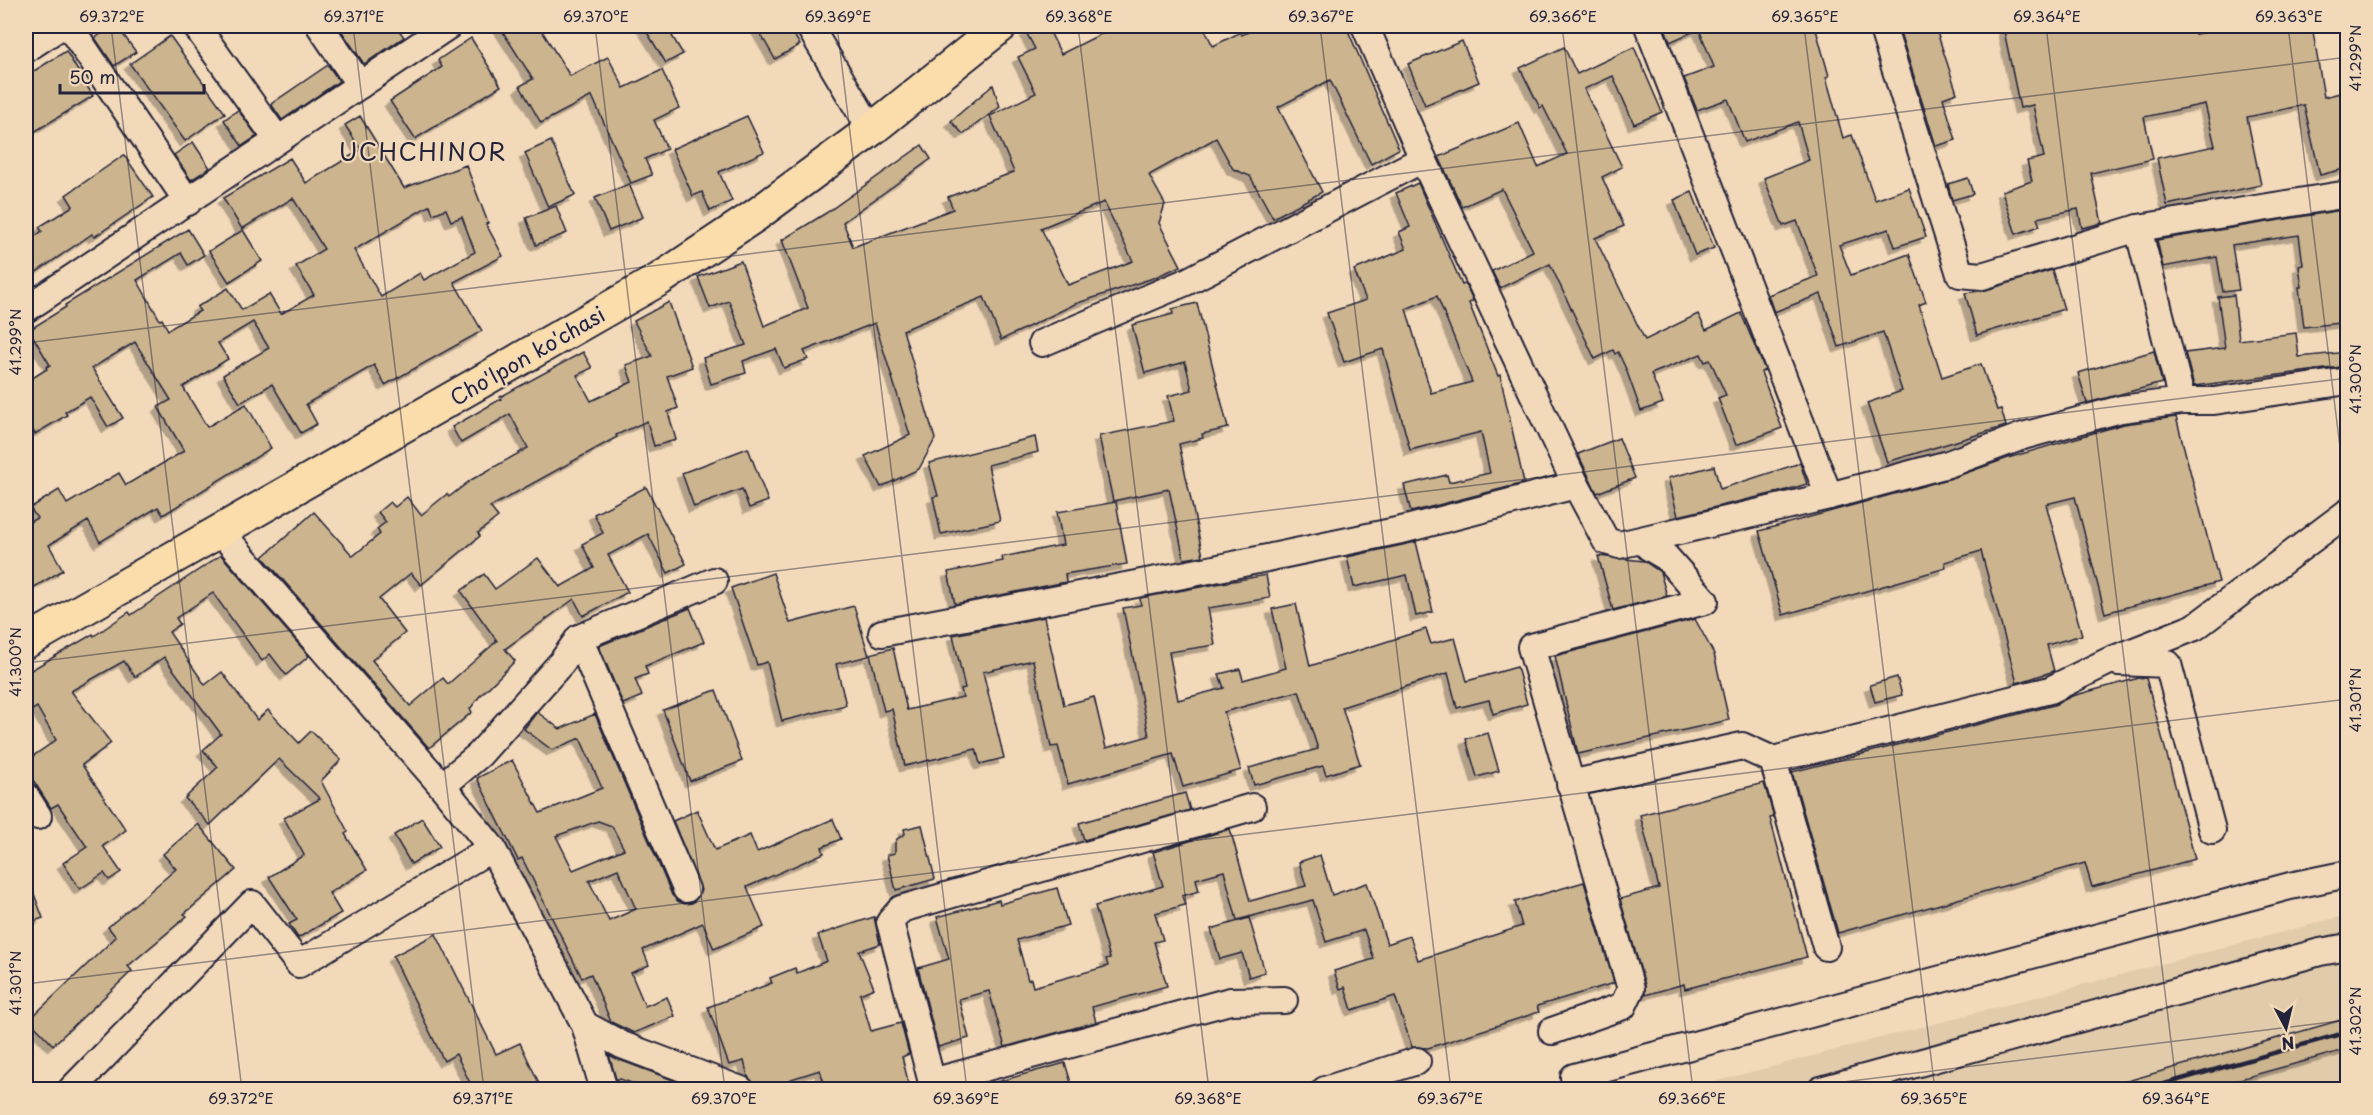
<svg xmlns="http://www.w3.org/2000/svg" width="2373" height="1115" font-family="'Playpen Sans',sans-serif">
  <defs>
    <filter id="shadow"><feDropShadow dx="-5.5" dy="5.5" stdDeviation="0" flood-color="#0004"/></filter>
  </defs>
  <rect width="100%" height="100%" fill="#f2d9b9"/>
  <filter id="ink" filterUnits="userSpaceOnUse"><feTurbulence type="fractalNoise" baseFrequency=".0167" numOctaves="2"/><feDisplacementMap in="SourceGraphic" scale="12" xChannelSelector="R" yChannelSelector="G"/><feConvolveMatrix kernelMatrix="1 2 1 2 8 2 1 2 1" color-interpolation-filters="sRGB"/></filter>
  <g filter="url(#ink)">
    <path fill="#e2cbaa" d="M2347,915V1089H1687Z"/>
    <g fill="#cbb48e" stroke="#22223b" stroke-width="1.5" fill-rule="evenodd" filter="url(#shadow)">
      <path d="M113,26H117L136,52L114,66L95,38Z"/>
      <path d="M338,26H396L404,37L364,64Z"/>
      <path d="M499,26H539L570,76L608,57L624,88L662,70L679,108L654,120L667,149L645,159L652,175L631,183L592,96L541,123L520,86L533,79Z"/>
      <path d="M643,26H666L683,54L666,63Z"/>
      <path d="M756,26H789L800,45L775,59Z"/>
      <path d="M1040,26H1047L1061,54L1117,26H1203L1213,46L1241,32L1242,35L1260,26H1346L1399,149L1371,164L1330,80L1278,107L1322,192L1273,218L1250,176L1233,169L1216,138L1149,175L1165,204L1159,223L1181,266L1153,278L1075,304L1001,340L984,297L903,330L935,439L919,469L881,487L865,456L910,435L875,323L804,351L808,359L784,368L776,349L743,361L746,373L711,384L703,358L746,345L729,301L710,308L698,277L741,261L764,326L808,308L782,240L826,213L922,145L931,159L843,222L853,247L953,209L948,197L1014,172L990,116L1036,93L1018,57L1035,49L1026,32ZM1104,202L1133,261L1068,285L1041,228Z"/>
      <path d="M1664,26H1815L1829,76L1826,77L1843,138L1852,135L1875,200L1909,188L1926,237L1895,247L1889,229L1839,245L1851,275L1909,254L1926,302L1919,305L1942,377L1981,364L1997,410L2001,409L2006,426L1887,462L1867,403L1902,391L1883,332L1839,347L1821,294L1774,312L1768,295L1818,276L1797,221L1783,226L1764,178L1809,160L1798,122L1745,142L1728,99L1697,110L1684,78L1714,67L1699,29L1670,42Z"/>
      <path d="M1898,26H1935L1957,93L1943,98L1956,140L1936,146Z"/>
      <path d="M2003,26H2194L2195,34L2238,26H2312L2324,97L2348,91V109L2342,110L2348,133V168L2320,175L2304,105L2247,117L2261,185L2167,205L2157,158L2215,146L2205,104L2144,117L2153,159L2091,173L2102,223L2082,228L2078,209L2037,218L2040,226L2016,234L2002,191L2032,181L2027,161L2044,157L2033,105L2020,108Z"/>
      <path d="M170,36L225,113L185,141L130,64Z"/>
      <path d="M471,38L501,86L415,139L390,101L442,67L438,60Z"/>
      <path d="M1462,41L1479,82L1425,105L1408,64Z"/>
      <path d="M1564,47L1577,74L1634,47L1662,112L1634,124L1613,76L1584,89L1622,167L1602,177L1624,226L1595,238L1645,340L1698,314L1706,330L1741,313L1765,370L1761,372L1782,428L1736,445L1718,398L1726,395L1710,360L1705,362L1701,354L1651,374L1663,403L1641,411L1626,369L1618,352L1615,354L1613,350L1595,359L1550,264L1500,288L1492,271L1533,251L1502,189L1462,207L1439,157L1519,123L1538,167L1567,154L1543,106L1540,108L1520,68Z"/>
      <path d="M66,51L93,96L34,132L26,118V76Z"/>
      <path d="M328,65L339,81L282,120L271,104Z"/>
      <path d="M993,85L1000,107L963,134L951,121Z"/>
      <path d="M238,110L257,136L242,146L224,120Z"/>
      <path d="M360,116L404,188L466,165L488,223L486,224L503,256L454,282L482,331L385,385L374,365L306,404L317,424L301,433L272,384L240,403L223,375L269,348L253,322L218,343L228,359L183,387L207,427L246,404L271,448L163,515L158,507L100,542L88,521L49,545L63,570L26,592V524L37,518L30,508L59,490L67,504L119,473L126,485L184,451L158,407L171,400L135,342L92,368L123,418L108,427L90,397L65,412L67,415L35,434L26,418V382L47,369L46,367L50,365L29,330L66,307L65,305L188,229L204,255L188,265L181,253L137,280L160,320L162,319L168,330L200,311L197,307L228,288L242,310L269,294L281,314L314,295L296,266L324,249L293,198L242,229L223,198L290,158L306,183L361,150L345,125ZM430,205L433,214L446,209L451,221L462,217L475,252L424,280L420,273L381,297L354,250Z"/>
      <path d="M747,116L764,152L719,172L732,201L710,211L702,192L693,196L672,149Z"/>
      <path d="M551,141L575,195L548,207L525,153Z"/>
      <path d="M193,142L210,168L191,180L174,155Z"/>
      <path d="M124,155L153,197L94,237L92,234L26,279V243L42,231L39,227L73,206L66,195Z"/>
      <path d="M1968,178L1973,194L1952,200L1948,184Z"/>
      <path d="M1418,183L1462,285L1465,284L1473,301L1469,303L1498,376L1500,375L1524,483L1411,512L1404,485L1447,475L1449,482L1490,473L1481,432L1410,450L1383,349L1344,362L1327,313L1366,300L1354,270L1406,249L1399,232L1410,227L1396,193ZM1437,296L1472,382L1431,393L1406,309Z"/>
      <path d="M629,184L643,217L609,231L595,198Z"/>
      <path d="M1692,192L1714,248L1695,255L1674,200Z"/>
      <path d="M556,206L567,233L536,245L526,218Z"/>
      <path d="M2348,209V322L2304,327L2299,287H2302L2299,266L2303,265L2299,235L2232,245L2239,290L2223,292L2217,257L2163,267L2157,240Z"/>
      <path d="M243,230L262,261L229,282L209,251Z"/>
      <path d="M2052,270L2064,309L1977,335L1965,293L1986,290Z"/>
      <path d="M2234,295L2239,340L2296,333L2299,357L2348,352V366L2194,386L2185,353L2225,348L2218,297Z"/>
      <path d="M669,302L692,367L667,376L678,408L668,412L676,440L654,446L647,421L616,435L617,437L490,507L498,517L478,533L480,536L421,585L411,573L379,599L405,633L372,660L410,706L443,678L448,684L497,641L461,591L484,574L495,589L538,558L560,587L594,568L582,544L603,533L594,514L646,487L686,564L668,573L648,534L608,555L628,592L583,616L574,599L505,649L515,661L479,697L470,709L472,712L429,748L263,557L314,512L353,556L380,534L377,529L386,522L378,512L390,502L395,507L407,497L421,515L447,494L449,497L471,480L528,448L510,414L461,443L452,427L501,399L500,397L583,352L592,368L577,375L591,401L632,382L626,365L652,356L634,321Z"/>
      <path d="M1197,303L1228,428L1202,434L1203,438L1179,444L1203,556L1184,559L1169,489L1113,501L1099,436L1174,421L1168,396L1192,390L1185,362L1145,373L1132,325L1173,314L1172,309Z"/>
      <path d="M2154,351L2162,383L2087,403L2078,373Z"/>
      <path d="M2176,417L2219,582L2105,613L2075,497L2046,504L2082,635L2047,645L2054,671L2017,683L1981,551L1945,562L1946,568L1783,615L1759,531L1952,478L2008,458L2124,424Z"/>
      <path d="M1035,437L1038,452L988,465L1000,521L941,534L933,497L938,496L929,463Z"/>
      <path d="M1619,438L1635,478L1597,493L1578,454Z"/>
      <path d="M748,448L768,501L749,508L742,489L694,507L682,473Z"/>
      <path d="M1800,463L1807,484L1783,491L1678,516L1668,478L1714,466L1720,489Z"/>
      <path d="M1116,502L1127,564L1065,574L1066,582L955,604L948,572L1003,561L1002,557L1063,545L1057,512Z"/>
      <path d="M1416,542L1433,612L1416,616L1407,575L1354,587L1347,557Z"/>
      <path d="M221,555L309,656L286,675L270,654L262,661L213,593L176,618L180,624L169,632L205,685L222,672L257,720L268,710L299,743L311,731L341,760L321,781L348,832L345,834L367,870L329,893L341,913L298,938L289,924L297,920L269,877L304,855L284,818L320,799L279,759L210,825L185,798L218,767L203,750L221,734L164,657L135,677L124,661L71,691L111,743L82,765L126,830L103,846L121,872L109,880L104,873L80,889L63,863L87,847L58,804L51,808L26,769V761L56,740L37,707L26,714V673L93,634L94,636L129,612L131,615Z"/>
      <path d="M1598,556L1644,561L1660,572L1667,596L1613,610Z"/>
      <path d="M773,573L790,623L854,606L869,656L836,664L846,705L782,721L767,662L757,665L731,588Z"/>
      <path d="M1266,575L1270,598L1208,608L1215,645L1169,652L1178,700L1224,688L1219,674L1240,669L1243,680L1286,668L1272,609L1296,604L1310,666L1426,629L1431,644L1455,638L1467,681L1517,667L1527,704L1493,714L1489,700L1457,708L1448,673L1342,707L1360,764L1326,775L1323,766L1254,785L1249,768L1318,749L1299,691L1224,712L1241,770L1183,787L1173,754L1068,784L1058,746L1051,747L1033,660L983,672L1004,758L980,764L976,749L905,766L892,709L884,711L870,654L893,648L907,710L963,697L961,689L965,688L953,635L1044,617L1064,705L1094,697L1106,748L1149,736L1123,608L1141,605L1140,598Z"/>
      <path d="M690,608L704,642L645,666L648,674L635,679L642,696L623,704L599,646Z"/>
      <path d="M1695,619L1714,654L1729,720L1578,754L1555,656Z"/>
      <path d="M1897,677L1902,695L1875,702L1870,685Z"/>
      <path d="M2139,678H2146L2195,859L2092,887L2085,863L1838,933L1792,772L2054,705L2072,696Z"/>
      <path d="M716,690L742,761L690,781L663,710Z"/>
      <path d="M537,712L560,729L595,714L672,895L678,901L685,904L692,903L698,897L701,890L673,821L697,810L715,850L750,835L757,852L833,819L841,839L822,847L824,853L747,887L764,927L714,949L703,923L643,950L649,965L631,973L645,1006L667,997L675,1016L634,1033L611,1022L591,974L582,978L522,858L518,860L477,778L512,760L540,813L602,788L580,738L552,750L524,729ZM598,821L612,826L624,849L573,870L556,836ZM618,869L636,909L609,921L589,881Z"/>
      <path d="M1488,733L1499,771L1477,777L1466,739Z"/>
      <path d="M1764,783L1774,817L1770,818L1807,957L1685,989L1684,984L1645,995V985L1620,899L1659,888L1640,815Z"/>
      <path d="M1185,793L1190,810L1084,840L1079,823Z"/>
      <path d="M422,818L440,847L411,864L394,835Z"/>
      <path d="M198,824L236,870L184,914L187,916L128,966L132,971L53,1045L29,1020L116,937L108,927L176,869L163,854Z"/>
      <path d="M922,825L935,879L896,890L887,855L895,853V843L897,839L905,834L904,829Z"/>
      <path d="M1230,829L1250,901L1306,886L1299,862L1320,855L1332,895L1367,883L1387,944L1410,936L1418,960L1522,926L1515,902L1584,882L1614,983L1537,1006L1539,1012L1428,1048L1412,1047L1395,996L1352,1010L1345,987L1340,989L1334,971L1374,959L1364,930L1326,942L1313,900L1237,920L1224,871L1196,879L1199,891L1182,896L1185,905L1155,913L1163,940L1154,942L1167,986L1092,1007L1096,1022L1005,1047L989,991L959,999L969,1038L938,1047L918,968L949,959L937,917L999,900L1000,904L1057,888L1068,925L1017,940L1028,980L1031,979L1033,987L1108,966L1106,959L1110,958L1095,906L1163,886L1153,852Z"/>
      <path d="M26,875H27L43,918L26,924Z"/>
      <path d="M874,917L880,944L859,951L874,988L860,994L871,1031L901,1023L909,1054L902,1057L910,1089H826L820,1070L791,1079L786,1089H777L764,1084L755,1086L748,1077L744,1061L729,1065L708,1007L772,983L770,978L795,968L797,973L827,961L818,935Z"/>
      <path d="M1249,918L1265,972L1249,977L1242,953L1220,959L1211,929Z"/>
      <path d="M436,934L496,1054L520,1043L539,1083L525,1089H473L456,1054L444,1061L393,956Z"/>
      <path d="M2348,1018V1049L2204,1089H2113V1085Z"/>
      <path d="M609,1055L617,1059L697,1089H649L620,1079H616Z"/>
      <path d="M1065,1063L1073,1089H987L986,1085Z"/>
    </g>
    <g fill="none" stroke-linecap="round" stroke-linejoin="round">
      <g stroke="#22223b" stroke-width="30">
        <g id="minor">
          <path d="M69,26L188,202"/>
          <path d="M196,26L277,139"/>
          <path d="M320,26L360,85"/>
          <path d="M809,26L871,130"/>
          <path d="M1365,26L1423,159L1576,485L1606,541L1619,545L1829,496L1948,464L2023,436L2121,409L2182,401H2214L2348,381"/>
          <path d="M1648,26L1829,496"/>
          <path d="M1882,26L1960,274L1982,276L2138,228L2348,194"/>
          <path d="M26,49L61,26"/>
          <path d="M2138,228L2182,401"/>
          <path d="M26,309L448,26"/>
          <path d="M1042,343L1186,282L1423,159"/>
          <path d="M219,530L442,786L492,848L585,1025L622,1045L741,1090"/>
          <path d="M882,633L1219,568L1406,529L1576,485"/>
          <path d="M579,638L686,889"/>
          <path d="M2118,662L2168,664L2212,830"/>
          <path d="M1773,760L2050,690L2109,661L2195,627L2348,512"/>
          <path d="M1570,784L1742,746L1773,760L1826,947"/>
          <path d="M442,786L479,755L562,662L579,638L714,581"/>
          <path d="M26,797L38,816"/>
          <path d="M585,1025L604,1090"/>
          <path d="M1552,1031L1623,1006L1631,989L1531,647L1705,601L1666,557L1649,547L1643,540"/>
          <path d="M1574,1077L2290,886L2348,874"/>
          <path d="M932,1082L1230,1001L1284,1000"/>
          <path d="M71,1090L252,904L299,964L492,848"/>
          <path d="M934,1090L890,922L901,909L1252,807"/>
          <path d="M1325,1090L1417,1061"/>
          <path d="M1821,1090L2320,952L2348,947"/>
        </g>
      </g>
      <g stroke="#22223b" stroke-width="36">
        <path id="major" d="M26,642L660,279L756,215L871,130L1001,26"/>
      </g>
      <use href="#minor" stroke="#f2d9b9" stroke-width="26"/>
      <use href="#major" stroke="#fbddab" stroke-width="32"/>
      <path stroke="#22223b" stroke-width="4.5" d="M2143,1090L2348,1032"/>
    </g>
  </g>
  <path fill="none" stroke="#22223b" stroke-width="1.5" stroke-opacity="0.45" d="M111,26L242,1090M353,26L484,1090M595,26L725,1090M837,26L967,1090M1078,26L1209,1090M1320,26L1451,1090M1562,26L1693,1090M1804,26L1935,1090M2046,26L2177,1090M2288,26L2348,512M26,343L2348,57M26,663L2348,378M26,984L2348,699M1778,1090L2348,1020"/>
  <g text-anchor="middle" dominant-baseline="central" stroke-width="4.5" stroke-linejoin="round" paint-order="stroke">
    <g font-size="21" fill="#22223b" stroke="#f2d9b9">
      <text transform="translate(527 355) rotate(-30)">Cho'lpon ko'chasi</text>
    </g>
    <g font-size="24" letter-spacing="1.5" fill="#22223b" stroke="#f2d9b9">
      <text x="423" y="151">UCHCHINOR</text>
    </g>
  </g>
  <rect width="2373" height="1115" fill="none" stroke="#f2d9b9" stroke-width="66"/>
  <g transform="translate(2286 1028) rotate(173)" stroke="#f2d9b9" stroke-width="4.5" paint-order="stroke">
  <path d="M0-4.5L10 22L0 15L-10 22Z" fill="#22223b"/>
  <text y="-9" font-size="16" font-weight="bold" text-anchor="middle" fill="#22223b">N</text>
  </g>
  <path d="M60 84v9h144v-9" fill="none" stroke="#22223b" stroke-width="3"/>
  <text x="69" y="84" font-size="18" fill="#22223b" stroke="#f2d9b9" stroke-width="4.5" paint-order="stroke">50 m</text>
  <rect x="33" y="33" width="2307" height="1049" fill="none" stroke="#22223b" stroke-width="2"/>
  <g font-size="15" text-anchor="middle" fill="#22223b">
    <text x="112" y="22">69.372°E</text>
    <text x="354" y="22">69.371°E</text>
    <text x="596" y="22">69.370°E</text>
    <text x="838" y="22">69.369°E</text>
    <text x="1079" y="22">69.368°E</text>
    <text x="1321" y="22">69.367°E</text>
    <text x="1563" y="22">69.366°E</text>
    <text x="1805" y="22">69.365°E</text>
    <text x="2047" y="22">69.364°E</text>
    <text x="2289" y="22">69.363°E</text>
    <text transform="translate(2356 58) rotate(-90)" y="5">41.299°N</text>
    <text transform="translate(16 342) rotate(-90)" y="5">41.299°N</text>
    <text transform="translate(2356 379) rotate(-90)" y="5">41.300°N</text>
    <text transform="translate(16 662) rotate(-90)" y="5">41.300°N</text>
    <text transform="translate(2356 700) rotate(-90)" y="5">41.301°N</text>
    <text transform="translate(16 983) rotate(-90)" y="5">41.301°N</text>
    <text transform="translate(2356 1021) rotate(-90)" y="5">41.302°N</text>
    <text x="241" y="1104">69.372°E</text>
    <text x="483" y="1104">69.371°E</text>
    <text x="724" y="1104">69.370°E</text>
    <text x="966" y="1104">69.369°E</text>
    <text x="1208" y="1104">69.368°E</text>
    <text x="1450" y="1104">69.367°E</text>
    <text x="1692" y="1104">69.366°E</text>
    <text x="1934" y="1104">69.365°E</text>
    <text x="2176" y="1104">69.364°E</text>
  </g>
</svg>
